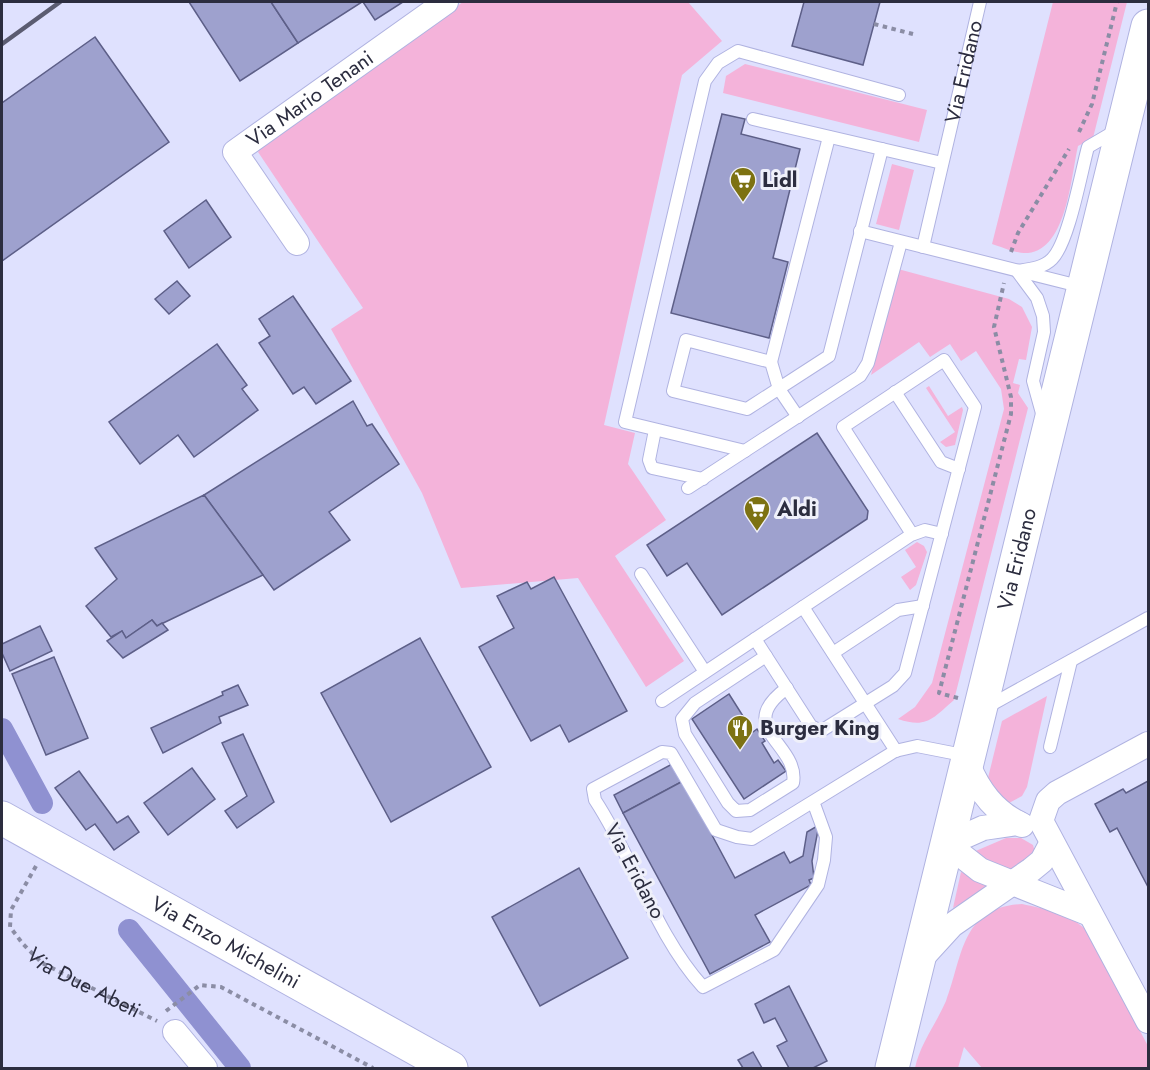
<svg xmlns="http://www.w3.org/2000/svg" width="1150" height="1070" font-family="Jost,sans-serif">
  <rect width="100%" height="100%" fill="#dfe1fe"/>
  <g fill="#f4b3da">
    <path d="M463,2H688L722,41L682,75L604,425L635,433L628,464L666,520L615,556L684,661L646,687L578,578L461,588L422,493L331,329L363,308L258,152L269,136Z"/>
    <path d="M1053,2H1127L1093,138L1078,146C1071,176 1067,249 1028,253C1017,254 1002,247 992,244Z"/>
    <path d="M745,64L927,110L919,142L723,93L726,76Z"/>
    <path d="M892,164L914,170L899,230L876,224Z"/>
    <path d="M898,269L1009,299L1022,307L1032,327L1026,360L1019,359L1013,383L1020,385L1018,393L1028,408L954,700C933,718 927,729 898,719L915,707L932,683L1004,409L1001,389L976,351L961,361L950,344L930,357L919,342L871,375Z"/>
    <path d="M929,386L948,416L962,407L963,410L955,445L946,447L940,442L955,432L926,388Z"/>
    <path d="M917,542L924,546L927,552L916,585L910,590L901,577L916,567L905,550Z"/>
    <path d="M1047,696L1027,787L1022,796L1007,804L987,782L1002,721Z"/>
    <path d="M1006,838H1021L1033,845L1036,856L1012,871L971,853Z"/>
    <path d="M961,872L996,884L953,908Z"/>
    <path d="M1022,904C1045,909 1068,912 1086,930L1148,1046V1068H982L964,1047L958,1068H915C920,1044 936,1024 946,1001C963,956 961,907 1022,904Z"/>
  </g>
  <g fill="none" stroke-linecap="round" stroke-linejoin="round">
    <g stroke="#8f91d1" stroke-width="22">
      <path d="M2,729L42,803"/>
      <path d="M129,930L240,1068"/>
    </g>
  </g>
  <g fill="#9ea1ce" stroke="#5d5f88" stroke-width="1.5">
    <path d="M189,2H271L298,43L240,81Z"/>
    <path d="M271,2H362L298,43Z"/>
    <path d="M363,2H403L375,20Z"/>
    <path d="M804,2H880L863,65L792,46Z"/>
    <path d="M95,37L169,142L2,261V103Z"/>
    <path d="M722,114L745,119L741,134L800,149L773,258L788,262L769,338L671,313Z"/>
    <path d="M206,200L231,237L189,268L164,231Z"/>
    <path d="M177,281L190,296L169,314L155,299Z"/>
    <path d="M293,296L351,381L316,404L304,387L293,394L259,343L270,336L259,319Z"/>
    <path d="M217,344L247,385L242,389L258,410L194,457L178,435L140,464L109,422Z"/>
    <path d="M353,401L367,426L372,424L399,464L329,512L350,540L274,590L204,495Z"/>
    <path d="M817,433L868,511L867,519L722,615L687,563L667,576L647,545Z"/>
    <path d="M204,495L263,575L157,626L152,620L126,638L122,631L111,637L86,606L117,579L95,548Z"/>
    <path d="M554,577L627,711L569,742L560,725L531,741L479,647L514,628L497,596L527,582L531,589Z"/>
    <path d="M152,620L157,626L162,623L168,630L123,658L107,641L122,631L126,638Z"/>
    <path d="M40,626L52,651L10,671L2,653V644Z"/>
    <path d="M420,638L491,767L391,822L321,693Z"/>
    <path d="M54,657L88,738L46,755L12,674Z"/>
    <path d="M238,685L248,705L219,717L221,723L163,753L151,728L223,695L222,692Z"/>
    <path d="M729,694L753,732L757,729L765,741L762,743L774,763L778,760L786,771L744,799L692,719Z"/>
    <path d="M243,734L274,802L237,828L225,811L247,796L222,743Z"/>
    <path d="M674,763L683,781L623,813L614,795Z"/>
    <path d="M192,768L215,799L168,835L144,803Z"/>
    <path d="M79,771L117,823L128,816L139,832L114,850L95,824L86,830L55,788Z"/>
    <path d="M683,781L735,878L784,852L790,863L803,856L807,832L819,825L812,861L814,878L809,880L811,885L755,915L770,942L710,974L623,813Z"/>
    <path d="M1148,781V887L1117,828L1110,832L1095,804L1123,789L1126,793Z"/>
    <path d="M579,868L628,958L540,1006L492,917Z"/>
    <path d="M789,986L827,1061L813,1068H789L777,1046L787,1041L775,1018L764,1023L755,1004Z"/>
    <path d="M753,1052L762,1068H743L738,1060Z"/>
  </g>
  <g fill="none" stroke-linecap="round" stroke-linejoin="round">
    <g stroke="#b0b3e1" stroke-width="14">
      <g id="service">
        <path d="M753,119L942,163"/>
        <path d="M860,231L1083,287"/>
        <path id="s2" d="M923,247L980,2"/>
        <path d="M771,362L829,137"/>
        <path d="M895,392L941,462L959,469"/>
        <path d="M798,417L779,389L771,362L686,340L673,391L747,409L829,356L882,149"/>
        <path d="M1043,417L1033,381L1044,332L1043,316L1037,298L1017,271C1030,269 1043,268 1052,259C1069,242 1081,172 1088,147L1117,130"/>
        <path d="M655,430L649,460L652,468L703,479"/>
        <path d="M745,451L625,422L705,81L718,63L738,51L899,95"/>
        <path d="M688,488L860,376L868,363L901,242"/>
        <path d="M641,574L705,672"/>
        <path d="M803,607L896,751"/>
        <path d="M755,639L811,726L821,731L893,686L905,673L975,407L944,360L843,427L912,534"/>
        <path d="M833,653L898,610L923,606"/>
        <path d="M766,656L695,703L682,719L685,734L728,803L736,811L750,810L793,783C800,744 732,728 787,688"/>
        <path d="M662,701L911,535L925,530L942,534"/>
        <path d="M987,707L1148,618"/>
        <path d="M1050,747L1071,661"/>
        <path d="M814,804L826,837L824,860L818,885L774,950L703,987C655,934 634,859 595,800L593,789L662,752L671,753L716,830L737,837L752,839L895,751L917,746L968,756"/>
      </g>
    </g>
    <g stroke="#b0b3e1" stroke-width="26">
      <g id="minor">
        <path id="s3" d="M297,243L235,152L446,2"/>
        <path d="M1148,744L1057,793L1048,801L1041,821L1148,1021"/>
        <path d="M967,762C978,790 994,812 1022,825"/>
        <path d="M1018,823L983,828L947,844L980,870L1090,914"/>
        <path d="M920,960L952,925L1031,870L1042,861L1051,844"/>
        <path d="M175,1032L205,1068"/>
      </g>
    </g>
    <g stroke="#b0b3e1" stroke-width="35">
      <g id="secondary">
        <path id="s4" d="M892,1068L1148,26"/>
      </g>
    </g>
    <g stroke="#b0b3e1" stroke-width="35">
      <g id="primary">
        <path id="s5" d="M2,818L451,1068"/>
      </g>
    </g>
    <g stroke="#8b8da5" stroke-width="4" stroke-dasharray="4.5 4.5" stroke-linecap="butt">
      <path d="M874,24L913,34"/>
      <path d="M1079,132L1092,104L1117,2"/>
      <path d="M1011,252L1018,233L1069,149"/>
      <path d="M958,698L939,693L1011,414V397L994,327L1004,283"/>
      <path id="s1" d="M36,866L11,910L10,927L23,944L42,963L157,1021"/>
      <path d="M166,1011L200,985L221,987L373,1068"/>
    </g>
    <use href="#service" stroke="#fff" stroke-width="12"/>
    <use href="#minor" stroke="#fff" stroke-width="24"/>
    <use href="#secondary" stroke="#fff" stroke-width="33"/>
    <use href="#primary" stroke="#fff" stroke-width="33"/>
    <path stroke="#5b5c71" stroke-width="4.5" d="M2,44L60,2"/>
  </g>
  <defs>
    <g id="supermarket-pin" transform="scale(1.35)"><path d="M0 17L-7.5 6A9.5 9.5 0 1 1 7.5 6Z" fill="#7d7212" stroke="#eff0fa"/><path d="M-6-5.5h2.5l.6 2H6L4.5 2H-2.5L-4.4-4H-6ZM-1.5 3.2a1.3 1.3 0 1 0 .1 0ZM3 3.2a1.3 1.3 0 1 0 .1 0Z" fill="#fff"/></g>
    <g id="restaurant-pin" transform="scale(1.35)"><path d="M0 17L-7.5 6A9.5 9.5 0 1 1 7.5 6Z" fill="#7d7212" stroke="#eff0fa"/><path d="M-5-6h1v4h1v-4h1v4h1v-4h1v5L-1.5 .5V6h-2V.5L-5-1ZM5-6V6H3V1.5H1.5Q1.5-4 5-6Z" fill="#fff"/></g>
  </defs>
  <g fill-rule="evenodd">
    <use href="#supermarket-pin" x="743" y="180"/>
    <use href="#supermarket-pin" x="757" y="509"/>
    <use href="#restaurant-pin" x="740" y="728"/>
  </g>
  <g text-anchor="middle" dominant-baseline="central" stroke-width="6" stroke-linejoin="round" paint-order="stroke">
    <g font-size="21" fill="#2c2d3f" stroke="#eff0fa">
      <text stroke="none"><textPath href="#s2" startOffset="180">Via Eridano</textPath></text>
      <text stroke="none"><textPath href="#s3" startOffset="202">Via Mario Tenani</textPath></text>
      <text stroke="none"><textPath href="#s4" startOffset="524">Via Eridano</textPath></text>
      <text transform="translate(635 871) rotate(62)">Via Eridano</text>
      <text stroke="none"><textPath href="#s5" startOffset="256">Via Enzo Michelini</textPath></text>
      <text stroke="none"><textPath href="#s1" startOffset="162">Via Due Abeti</textPath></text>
    </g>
    <g font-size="21" font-weight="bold" fill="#2c2d3f" stroke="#eff0fa" text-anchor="start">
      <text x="762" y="180">Lidl</text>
      <text x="777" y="509">Aldi</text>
      <text x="760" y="728">Burger King</text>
    </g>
  </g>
  <rect width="1150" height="1070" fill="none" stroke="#2c2d3f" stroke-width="6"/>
</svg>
